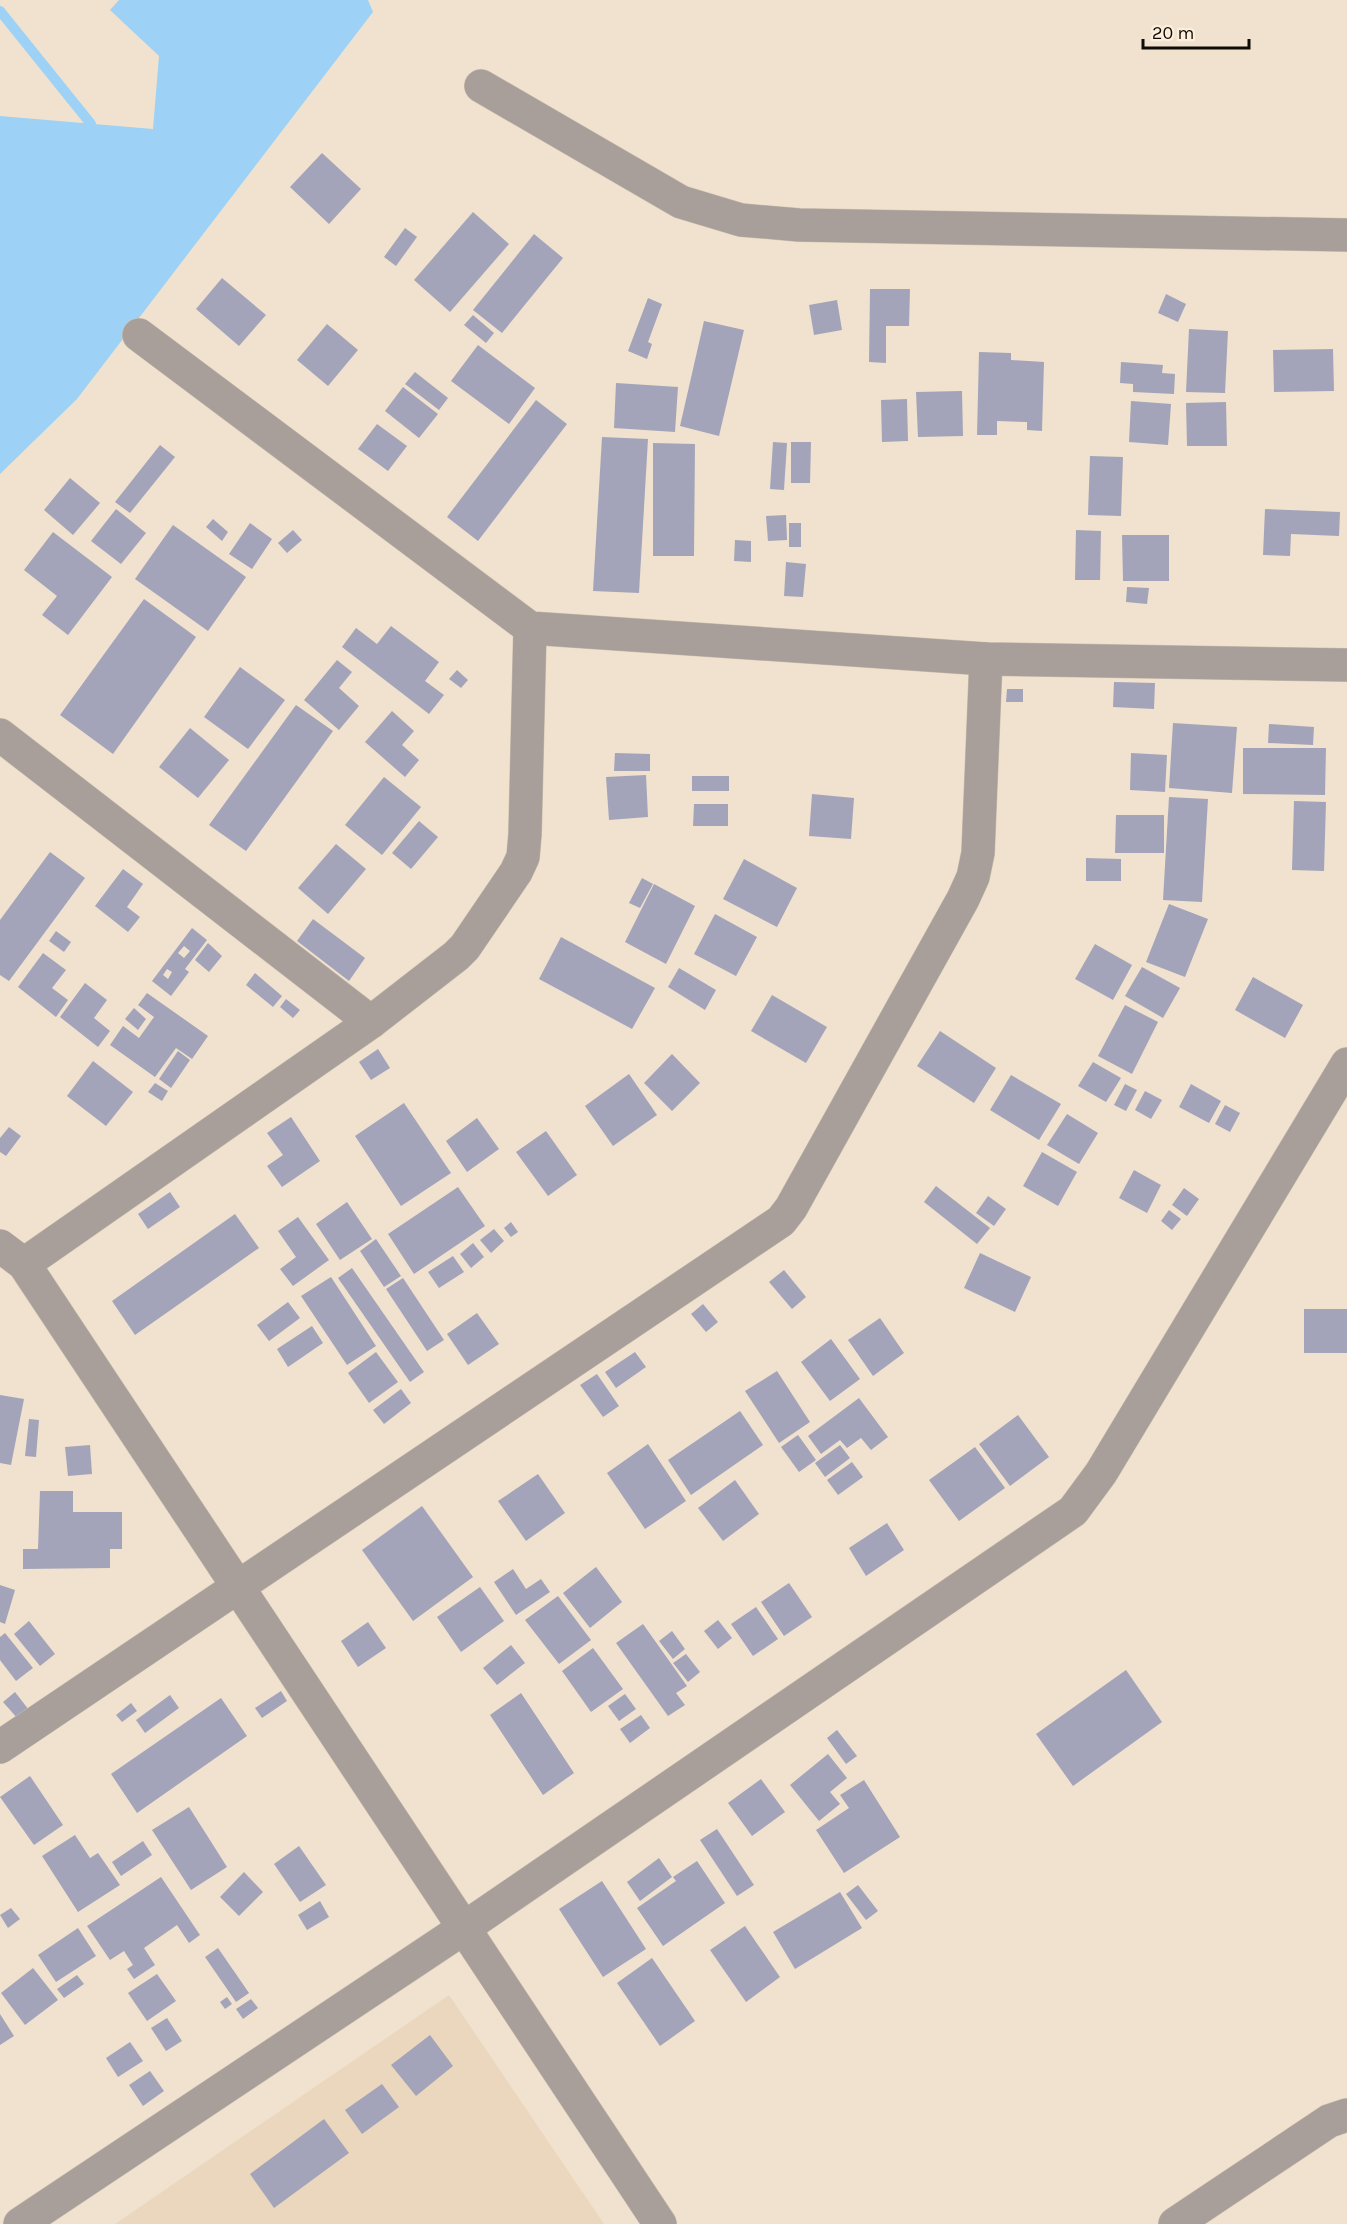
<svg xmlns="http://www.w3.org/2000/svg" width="1347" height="2224" font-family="Karla,sans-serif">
  <rect width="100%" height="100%" fill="#f0e2cf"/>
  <path fill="#ebd7be" d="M449,1995L604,2224H115Z"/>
  <path fill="#9dd2f6" d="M119,0H368L373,12L77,399L0,474V116L153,129L159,56L110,10Z"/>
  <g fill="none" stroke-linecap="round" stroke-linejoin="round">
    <path stroke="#9dd2f6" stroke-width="10" d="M0,11L91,124"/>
  </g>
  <g fill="#a3a4b9" fill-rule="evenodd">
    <path d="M322,153L361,189L329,224L290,187Z"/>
    <path d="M473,212L509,244L450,312L414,280Z"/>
    <path d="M405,228L417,237L396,266L384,257Z"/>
    <path d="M534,234L563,258L502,333L473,310Z"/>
    <path d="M222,278L266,315L239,346L196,309Z"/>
    <path d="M870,289H910L909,326H886V363L869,362Z"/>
    <path d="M1166,294L1186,304L1178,322L1158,313Z"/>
    <path d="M648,298L662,304L648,342L652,344L647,359L628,351Z"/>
    <path d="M837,300L842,330L814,335L809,305Z"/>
    <path d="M473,315L494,333L486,343L464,325Z"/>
    <path d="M704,321L744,330L719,436L680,426Z"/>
    <path d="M327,324L358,350L328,386L297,360Z"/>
    <path d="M1189,329L1228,331L1225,393L1186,392Z"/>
    <path d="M478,345L535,388L509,424L451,381Z"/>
    <path d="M1333,349L1334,391L1274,392L1273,350Z"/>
    <path d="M979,352L1011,353V360L1044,362L1042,431L1027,430V422L997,421V435H977Z"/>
    <path d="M1121,362L1163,365L1162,373L1175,374L1174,394L1133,392V384L1120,383Z"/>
    <path d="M415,372L448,398L439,410L405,384Z"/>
    <path d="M616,383L678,387L675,432L614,428Z"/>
    <path d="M403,387L438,414L419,438L385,411Z"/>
    <path d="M962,391L963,436L918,437L916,392Z"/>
    <path d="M907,399L908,441L882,442L881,400Z"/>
    <path d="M536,400L567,424L478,541L447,517Z"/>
    <path d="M1131,401L1171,404L1168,445L1129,442Z"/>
    <path d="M1226,402L1227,446H1187L1186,403Z"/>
    <path d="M377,424L407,446L388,471L358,449Z"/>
    <path d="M602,437L648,439L639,593L593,591Z"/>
    <path d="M773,442L787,443L784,490L770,489Z"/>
    <path d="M791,442H811L810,483H791Z"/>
    <path d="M653,443L695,444L694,556H653Z"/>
    <path d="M160,445L175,457L130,513L115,502Z"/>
    <path d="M1090,456L1123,457L1121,516L1088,515Z"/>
    <path d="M70,478L100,503L73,535L44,510Z"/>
    <path d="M116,509L146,533L121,564L91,541Z"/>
    <path d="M1265,509L1340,512L1339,536L1291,534L1290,556L1263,555Z"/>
    <path d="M786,515L787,540L768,541L766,516Z"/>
    <path d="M213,519L228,532L222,541L206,527Z"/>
    <path d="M250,523L272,539L252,569L229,554Z"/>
    <rect x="789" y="523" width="12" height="24"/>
    <path d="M173,525L246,577L208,631L135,579Z"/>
    <path d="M293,530L302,540L287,553L278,543Z"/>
    <path d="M1076,530L1101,531L1100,580H1075Z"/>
    <path d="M53,532L112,577L68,635L42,615L57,596L24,570Z"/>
    <path d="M1122,535H1169V581H1123Z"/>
    <path d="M735,540L751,541V562L734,561Z"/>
    <path d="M786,562L806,564L803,597L784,596Z"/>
    <path d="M1127,587L1149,588L1147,604L1126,602Z"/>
    <path d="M144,599L196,637L113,754L60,715Z"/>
    <path d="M391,626L439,662L425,681L444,695L429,714L342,647L356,628L377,644Z"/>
    <path d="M337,660L352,672L339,688L359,706L339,730L304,700Z"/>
    <path d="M240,667L285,700L248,749L204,717Z"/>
    <path d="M457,670L468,680L461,688L449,679Z"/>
    <path d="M1114,682L1155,683L1154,709L1113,707Z"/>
    <path d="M1007,689H1023V702H1006Z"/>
    <path d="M296,705L333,731L246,851L209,825Z"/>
    <path d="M392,711L414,731L402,745L419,760L405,777L365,742Z"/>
    <path d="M1173,723L1237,727L1232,793L1169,788Z"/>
    <path d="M1269,724L1314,727L1313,745L1268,743Z"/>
    <path d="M190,728L229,760L198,798L159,767Z"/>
    <path d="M1243,748H1326L1325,795L1243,794Z"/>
    <path d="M615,753L650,754V771H614Z"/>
    <path d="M1131,753L1167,755L1165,792L1130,790Z"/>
    <path d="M646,775L648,817L609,820L606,777Z"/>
    <rect x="692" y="776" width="37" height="15"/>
    <path d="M384,777L421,807L382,855L345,825Z"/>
    <path d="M812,794L854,798L851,839L809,836Z"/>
    <path d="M1169,797L1208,799L1202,902L1163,900Z"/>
    <path d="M1294,801L1326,802L1324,871L1292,870Z"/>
    <path d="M694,804H728V826H693Z"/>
    <path d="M1116,815H1164V853H1115Z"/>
    <path d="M419,821L438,837L411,869L392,853Z"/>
    <path d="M336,844L366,869L328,914L298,888Z"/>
    <path d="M50,852L85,878L9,981L0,975V920Z"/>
    <path d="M1086,858L1121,859V881H1086Z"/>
    <path d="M744,859L797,888L777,927L723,899Z"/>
    <path d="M123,869L143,884L127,907L140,917L128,932L95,906Z"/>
    <path d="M642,878L653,884L640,908L629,903Z"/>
    <path d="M654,884L695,906L666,964L625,942Z"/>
    <path d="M1169,904L1208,919L1185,977L1146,962Z"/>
    <path d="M715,914L757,937L736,976L694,954Z"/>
    <path d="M313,919L365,958L349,981L297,941Z"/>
    <path d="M192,928L207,940L185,969L189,972L171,996L152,981ZM184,946L190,951L184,958L178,953ZM167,969L172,972L168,979L163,975Z"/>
    <path d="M56,931L71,942L64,952L49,941Z"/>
    <path d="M561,937L655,988L632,1029L539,979Z"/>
    <path d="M208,943L222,956L209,972L195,960Z"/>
    <path d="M1095,944L1132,965L1113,1000L1075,979Z"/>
    <path d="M43,953L66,970L52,988L68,1000L56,1017L18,987Z"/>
    <path d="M1142,967L1180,988L1163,1018L1125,996Z"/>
    <path d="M679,968L716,990L705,1010L668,987Z"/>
    <path d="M255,973L282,996L273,1007L246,985Z"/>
    <path d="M1253,977L1303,1005L1285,1038L1235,1010Z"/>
    <path d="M85,983L107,1000L94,1018L110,1031L98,1047L60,1017Z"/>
    <path d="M147,993L208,1036L192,1059L176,1048L155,1077L110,1045L123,1026L139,1038L154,1017L138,1005Z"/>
    <path d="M772,995L827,1027L806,1063L751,1031Z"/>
    <path d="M286,999L300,1010L293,1018L280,1007Z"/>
    <path d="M1125,1005L1158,1022L1132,1074L1098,1056Z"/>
    <path d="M134,1008L146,1019L138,1030L125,1019Z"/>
    <path d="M940,1031L996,1068L974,1103L917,1066Z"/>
    <path d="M378,1049L390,1068L371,1080L359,1062Z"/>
    <path d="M178,1051L190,1060L171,1088L159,1079Z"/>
    <path d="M672,1054L700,1083L672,1111L644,1083Z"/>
    <path d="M93,1061L133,1092L106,1126L67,1096Z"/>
    <path d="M1093,1062L1121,1078L1106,1102L1078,1086Z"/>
    <path d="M629,1074L657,1115L613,1146L585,1106Z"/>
    <path d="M1011,1075L1061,1104L1039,1140L990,1110Z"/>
    <path d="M155,1083L168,1091L162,1101L148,1092Z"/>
    <path d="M1125,1084L1137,1090L1126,1111L1114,1105Z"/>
    <path d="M1191,1084L1221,1101L1209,1123L1179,1107Z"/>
    <path d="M1145,1091L1162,1100L1151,1119L1135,1110Z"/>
    <path d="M404,1103L451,1173L401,1206L355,1136Z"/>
    <path d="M1225,1105L1240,1113L1230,1132L1215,1124Z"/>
    <path d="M1067,1114L1098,1133L1079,1164L1047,1145Z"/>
    <path d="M291,1117L320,1161L282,1187L267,1166L283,1155L267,1133Z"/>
    <path d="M477,1118L499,1149L467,1172L446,1141Z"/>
    <path d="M9,1127L21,1136L6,1156L0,1152V1138Z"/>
    <path d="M546,1131L577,1175L548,1196L516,1152Z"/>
    <path d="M1042,1152L1077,1172L1058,1206L1023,1186Z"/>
    <path d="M1134,1170L1161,1185L1147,1213L1119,1198Z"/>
    <path d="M936,1186L990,1228L977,1244L924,1202Z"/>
    <path d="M458,1187L485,1226L414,1274L388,1234Z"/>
    <path d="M1184,1188L1199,1199L1187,1216L1172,1205Z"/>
    <path d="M170,1192L180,1207L148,1229L138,1214Z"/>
    <path d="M988,1196L1006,1209L994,1226L976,1213Z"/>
    <path d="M347,1202L372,1239L340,1260L316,1224Z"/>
    <path d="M1169,1210L1181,1219L1172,1230L1161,1221Z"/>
    <path d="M235,1214L259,1248L135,1335L112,1301Z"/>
    <path d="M298,1217L329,1260L293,1286L280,1269L296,1257L278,1231Z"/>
    <path d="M511,1222L518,1232L511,1237L504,1228Z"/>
    <path d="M494,1229L504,1241L491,1253L480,1240Z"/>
    <path d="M376,1239L401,1276L384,1287L360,1251Z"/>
    <path d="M473,1243L484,1257L471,1268L460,1254Z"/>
    <path d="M980,1253L1031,1277L1015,1312L964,1288Z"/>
    <path d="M453,1256L464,1272L439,1288L428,1272Z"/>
    <path d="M352,1268L424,1372L410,1382L338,1278Z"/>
    <path d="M784,1270L806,1297L792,1309L769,1282Z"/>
    <path d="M331,1277L376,1346L347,1365L301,1296Z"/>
    <path d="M403,1278L444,1340L427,1351L386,1289Z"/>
    <path d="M288,1302L300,1318L269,1341L257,1325Z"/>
    <path d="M703,1304L718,1322L706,1332L691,1314Z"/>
    <rect x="1304" y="1309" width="43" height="44"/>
    <path d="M477,1313L499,1344L468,1365L447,1334Z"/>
    <path d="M880,1318L904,1353L873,1376L848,1340Z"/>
    <path d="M312,1326L323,1343L288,1367L277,1349Z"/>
    <path d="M831,1339L860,1379L830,1401L801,1362Z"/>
    <path d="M376,1352L398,1382L369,1403L348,1373Z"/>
    <path d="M635,1352L646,1367L616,1388L605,1372Z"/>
    <path d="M777,1371L810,1422L779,1443L745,1391Z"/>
    <path d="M597,1374L619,1406L603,1417L580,1385Z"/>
    <path d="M401,1389L411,1403L384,1424L373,1410Z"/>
    <path d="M0,1395L24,1399L11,1465L0,1463Z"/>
    <path d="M859,1398L888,1437L871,1450L861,1438L847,1448L840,1440L821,1454L808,1436Z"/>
    <path d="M740,1411L763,1445L691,1495L668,1460Z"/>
    <path d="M1018,1415L1049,1457L1010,1486L979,1444Z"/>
    <path d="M29,1419L39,1420L36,1457L25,1456Z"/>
    <path d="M798,1435L816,1460L799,1472L781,1447Z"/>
    <path d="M648,1444L686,1501L645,1529L607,1473Z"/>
    <path d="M90,1445L92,1474L68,1476L65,1447Z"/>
    <path d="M840,1445L850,1458L825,1477L815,1463Z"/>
    <path d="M975,1447L1005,1488L959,1521L929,1480Z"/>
    <path d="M852,1462L863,1477L838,1495L827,1480Z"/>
    <path d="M538,1474L565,1513L526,1541L498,1501Z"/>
    <path d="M735,1480L759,1514L723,1541L698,1508Z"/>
    <path d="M40,1491H73V1512H122V1549H110V1568L23,1569V1549H38Z"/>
    <path d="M422,1506L473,1577L413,1621L362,1550Z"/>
    <path d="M887,1523L904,1550L866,1576L849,1548Z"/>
    <path d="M596,1567L622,1602L590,1628L563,1593Z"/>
    <path d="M513,1569L526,1589L541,1579L550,1592L516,1615L494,1582Z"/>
    <path d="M789,1583L812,1617L784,1636L761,1602Z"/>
    <path d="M0,1585L15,1590L5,1624L0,1622Z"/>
    <path d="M480,1587L504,1621L461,1652L437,1617Z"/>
    <path d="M558,1596L591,1640L559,1664L525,1620Z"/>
    <path d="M756,1607L778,1639L753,1656L731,1624Z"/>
    <path d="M718,1620L732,1638L718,1649L704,1631Z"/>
    <path d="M29,1621L55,1654L40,1666L14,1634Z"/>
    <path d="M368,1622L386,1648L358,1667L341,1641Z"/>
    <path d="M643,1624L687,1686L676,1693L685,1705L668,1716L616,1643Z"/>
    <path d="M672,1631L685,1649L673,1659L659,1641Z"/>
    <path d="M5,1633L33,1668L16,1681L0,1660V1637Z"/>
    <path d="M511,1645L525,1663L497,1685L483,1668Z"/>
    <path d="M593,1648L623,1689L591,1712L562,1671Z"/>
    <path d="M686,1654L700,1672L688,1682L673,1663Z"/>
    <path d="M1126,1670L1162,1722L1073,1786L1036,1734Z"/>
    <path d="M281,1691L287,1701L262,1718L255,1708Z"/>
    <path d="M15,1692L29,1710L18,1719L3,1702Z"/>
    <path d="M521,1693L574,1773L543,1795L490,1715Z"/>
    <path d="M625,1694L636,1709L619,1721L608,1706Z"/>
    <path d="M170,1695L179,1708L145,1733L136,1720Z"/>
    <path d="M221,1698L247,1736L137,1813L111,1774Z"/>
    <path d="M131,1703L137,1711L122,1722L116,1715Z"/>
    <path d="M641,1715L650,1728L630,1743L620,1729Z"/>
    <path d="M837,1730L857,1756L846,1764L827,1738Z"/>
    <path d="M828,1754L847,1778L830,1792L840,1804L819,1821L790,1785Z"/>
    <path d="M30,1776L63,1825L34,1845L0,1797Z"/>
    <path d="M761,1779L785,1812L752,1836L728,1803Z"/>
    <path d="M864,1780L900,1837L844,1873L816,1830L849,1808L840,1795Z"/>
    <path d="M189,1807L227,1867L191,1890L152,1830Z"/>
    <path d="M717,1829L754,1885L737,1896L700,1840Z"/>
    <path d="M75,1835L90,1858L98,1853L120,1885L78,1912L42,1856Z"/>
    <path d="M143,1841L152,1855L121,1876L112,1862Z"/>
    <path d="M299,1846L326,1885L300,1902L274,1864Z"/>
    <path d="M659,1858L672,1877L640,1901L627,1882Z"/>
    <path d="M697,1861L725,1903L663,1946L637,1908L676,1881L673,1877Z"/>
    <path d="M244,1872L263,1892L239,1916L220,1897Z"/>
    <path d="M161,1877L200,1935L189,1943L177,1925L144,1948L155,1965L134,1979L127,1969L133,1965L124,1951L110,1960L87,1926Z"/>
    <path d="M602,1881L646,1949L603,1977L559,1909Z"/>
    <path d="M858,1885L878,1911L866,1920L846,1894Z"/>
    <path d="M840,1892L862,1928L795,1969L773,1932Z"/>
    <path d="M320,1901L329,1917L307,1930L298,1915Z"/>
    <path d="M11,1908L20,1919L8,1928L0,1915Z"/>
    <path d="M745,1926L780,1977L746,2002L710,1950Z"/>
    <path d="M78,1928L96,1956L56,1982L38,1955Z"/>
    <path d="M218,1948L249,1993L236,2002L205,1957Z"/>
    <path d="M652,1958L695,2021L660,2046L617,1983Z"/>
    <path d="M33,1968L58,2000L25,2025L1,1993Z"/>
    <path d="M157,1974L176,2001L147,2021L128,1993Z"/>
    <path d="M77,1975L84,1984L64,1998L57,1989Z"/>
    <path d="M227,1997L232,2004L225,2009L220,2002Z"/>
    <path d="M251,1999L258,2008L243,2019L236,2009Z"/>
    <path d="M0,2014L14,2036L0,2045Z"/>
    <path d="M167,2018L182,2041L166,2051L151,2028Z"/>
    <path d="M430,2035L453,2066L416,2096L391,2065Z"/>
    <path d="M130,2042L143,2061L118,2077L106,2058Z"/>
    <path d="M150,2071L164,2091L143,2106L129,2085Z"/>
    <path d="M382,2084L399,2107L362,2134L345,2110Z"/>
    <path d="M324,2119L349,2153L274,2208L250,2174Z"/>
  </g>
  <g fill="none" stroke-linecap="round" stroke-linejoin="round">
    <g stroke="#ccc0af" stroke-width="34">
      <g id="minor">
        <path d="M481,86L681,202L741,220L799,225L1347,235"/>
        <path d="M139,335L530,628L986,659L1347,665"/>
        <path d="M0,735L371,1022"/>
        <path d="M0,1246L24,1264L660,2224"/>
        <path d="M24,1264L371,1022L456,956L465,947L516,872L523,857L525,834L530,628"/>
        <path d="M0,1747L781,1221L791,1208L963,899L973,877L978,853L986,659"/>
        <path d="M20,2224L464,1928L1073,1511L1101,1473L1347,1064"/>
        <path d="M1175,2224L1329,2121L1347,2115"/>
      </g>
    </g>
    <use href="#minor" stroke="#a99f9a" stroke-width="33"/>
  </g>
  <path d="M1143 39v9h106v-9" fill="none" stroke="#0f0b05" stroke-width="3"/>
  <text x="1152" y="39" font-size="18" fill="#0f0b05" stroke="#fdefdc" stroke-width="4.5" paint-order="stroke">20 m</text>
</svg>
